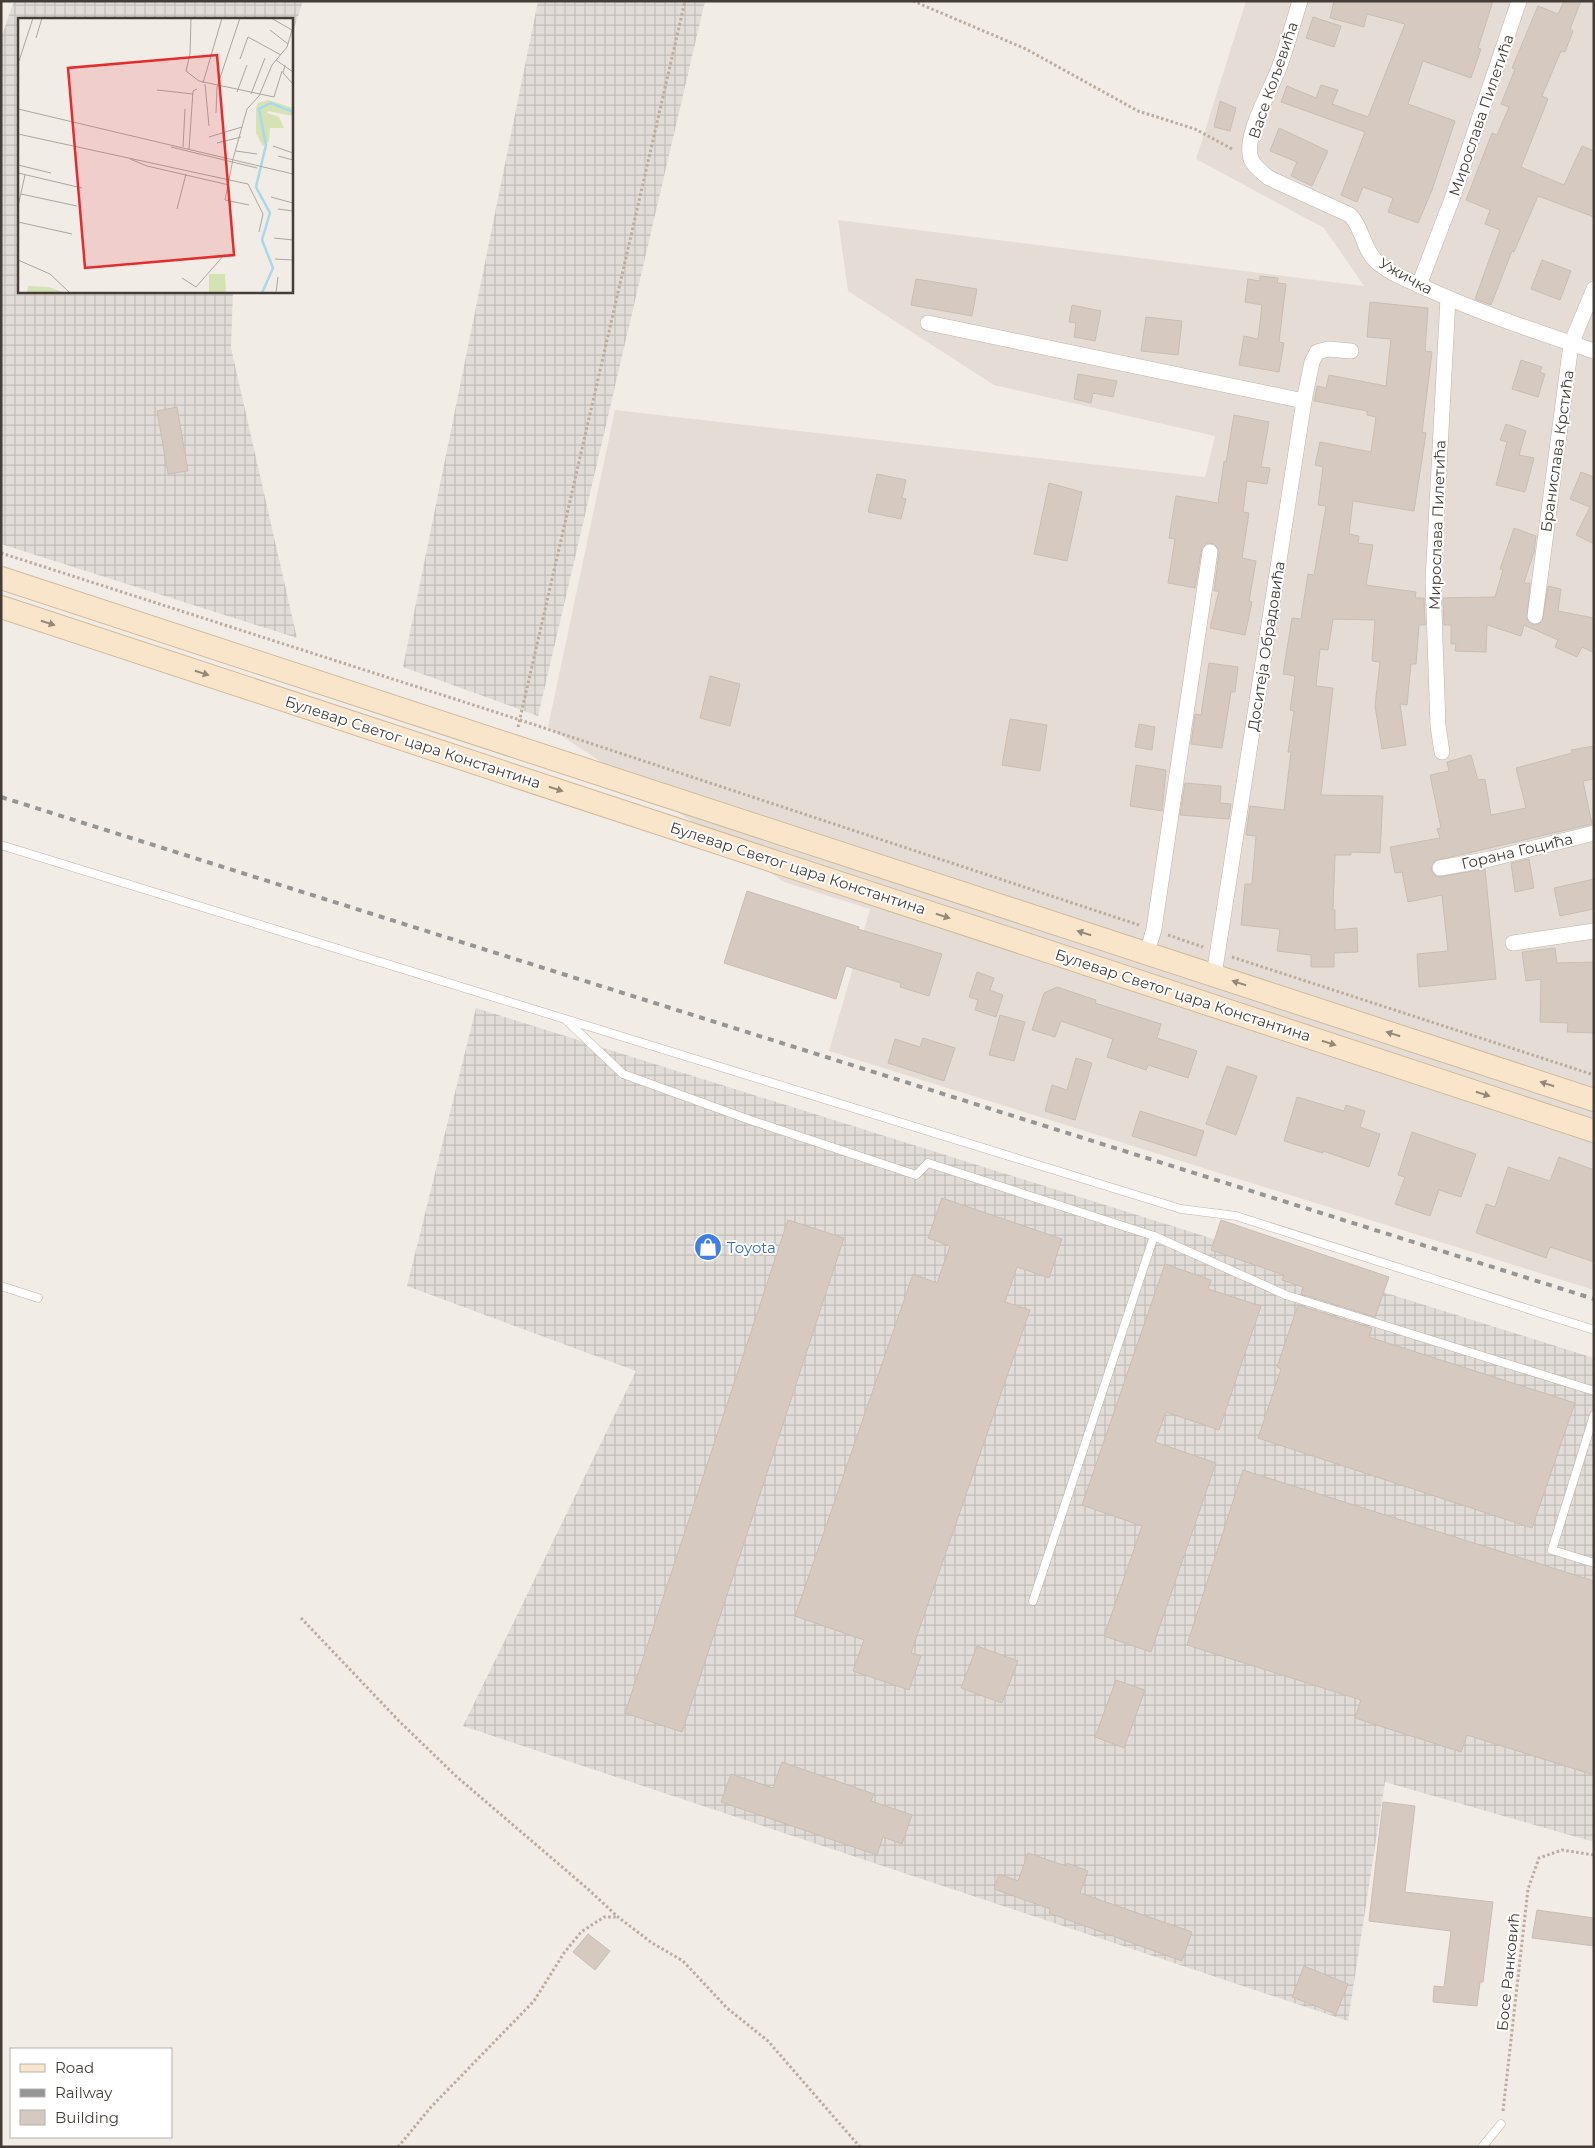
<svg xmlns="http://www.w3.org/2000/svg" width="1595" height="2148" font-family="Montserrat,sans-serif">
  <defs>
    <pattern id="industrial-grid" width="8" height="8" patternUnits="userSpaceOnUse" patternTransform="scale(1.25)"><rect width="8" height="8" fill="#e1dcd8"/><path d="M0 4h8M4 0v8" fill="none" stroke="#c2beba"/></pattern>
  </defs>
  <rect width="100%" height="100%" fill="#f2ece7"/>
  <path fill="#e5ddd5" d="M1246,1H1594V1290L829,1051L870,909L784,882L548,727L615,410L1205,477L1215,436L994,385L848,291L838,220L1364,286L1324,228L1196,159Z"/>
  <g fill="url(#industrial-grid)">
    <path d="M14,1H303L291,38V19H19V291H233L231,348L297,638L1,544V38Z"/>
    <path d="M538,1H705L538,716L403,667Z"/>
    <path d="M476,1008L1594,1358V1842L1385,1782L1348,2021L463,1726L636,1371L407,1286Z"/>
  </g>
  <g fill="#d5c9c0" stroke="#ccbdb1">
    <path d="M1334,1H1493L1478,48L1481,49L1471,78L1423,61L1408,104L1455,121L1432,190L1418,223L1388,212L1393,198L1363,187L1357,202L1341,195L1365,132L1281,102L1287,86L1316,98L1321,85L1338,90L1332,104L1368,117L1405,24L1367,14L1364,27L1330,18Z"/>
    <path d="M1564,1H1581L1570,29L1573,31L1565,52L1561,51L1542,96L1548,99L1521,167L1564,185L1582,146L1594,151V217L1538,196L1514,252L1512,251L1491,305L1475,299L1500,230L1485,224L1490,210L1466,200L1492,133L1497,135L1509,107L1501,104L1515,69L1512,68L1538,6L1558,14Z"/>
    <path d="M1313,17L1341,26L1334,47L1306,38Z"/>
    <path d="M1220,101L1236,108L1230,131L1214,127Z"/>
    <path d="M1279,128L1328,151L1312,186L1291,176L1297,162L1270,151Z"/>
    <path d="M1542,260L1571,271L1560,300L1531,289Z"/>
    <path d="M1260,276L1278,278L1277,283L1286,284L1279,342L1284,343L1279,372L1239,365L1244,336L1258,339L1262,305L1245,302L1248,279L1260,281Z"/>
    <path d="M916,279L977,289L972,316L911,305Z"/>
    <path d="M1370,302L1428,308L1425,351L1432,352L1422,432L1426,433L1414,511L1353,501L1349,534L1359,536L1358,543L1373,545L1366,585L1416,592L1415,598H1424L1425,625H1419L1416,664H1411L1407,705L1400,704L1406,745L1382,749L1375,706L1380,662L1372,661L1375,620L1333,619L1328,650L1320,649L1316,686L1333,688L1321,795L1383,796L1380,853L1351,852V855H1335L1333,910H1335V930L1357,928L1358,952L1334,953V967H1311V955L1277,951L1280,929L1241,925L1245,884H1252L1256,836L1246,835L1250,806L1284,810L1291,752H1288L1294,711L1290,710L1295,676L1283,674L1292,618L1301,619L1308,574L1314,575L1326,506L1318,505L1323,467L1315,465L1320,442L1371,452L1376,417L1367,415V411L1314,401L1317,386L1326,388L1329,375L1386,386L1391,339L1367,337Z"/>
    <path d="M1072,305L1101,311L1095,341L1074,337L1076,323L1069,322Z"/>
    <path d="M1146,317L1182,321L1178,355L1141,351Z"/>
    <path d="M1521,360L1542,367L1540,372L1545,374L1538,397L1512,389Z"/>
    <path d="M1078,374L1117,381L1113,397L1093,393L1091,403L1074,399Z"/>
    <path d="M177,407L188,471L168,474L157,411Z"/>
    <path d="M1234,415L1269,422L1261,467L1270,468L1267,484L1247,481L1243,512L1249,513L1242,558L1256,561L1249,601L1252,602L1245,635L1210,628L1219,591H1214L1219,553L1215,544L1207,543L1202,547L1195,588L1168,583L1175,539L1169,538L1176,496L1218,503L1224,461L1226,462Z"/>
    <path d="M1506,424L1526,431L1519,455L1534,458L1525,492L1496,485L1507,442L1500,440Z"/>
    <path d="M1581,472L1594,477V544L1576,535L1590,507L1570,499Z"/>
    <path d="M877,474L906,480L902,498L906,499L901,519L868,512Z"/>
    <path d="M1049,483L1082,492L1067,561L1034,554Z"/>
    <path d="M1514,528L1536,536L1534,552L1524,583H1530L1527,620L1534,625L1542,622L1548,586L1561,589L1558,611L1594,618V653L1582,647L1577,657L1555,647L1558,640L1524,625L1521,636L1487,625L1486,652L1455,651L1456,644H1451V625H1444L1443,598L1495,597L1503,570L1500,569Z"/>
    <path d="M1209,663L1238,667L1235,692H1231L1222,748L1191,744L1195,714L1201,715Z"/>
    <path d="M710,676L740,684L730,726L700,718Z"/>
    <path d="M1010,719L1047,725L1040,771L1002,765Z"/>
    <path d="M1139,724L1155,727L1152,750L1135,747Z"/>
    <path d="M1594,746V779L1583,781L1592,824L1434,861L1431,870L1437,877L1485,869L1496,979L1419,987L1417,954L1448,951L1442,895L1408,902L1402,872L1395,873L1390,847L1440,838L1437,829L1441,828L1430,775L1449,771L1447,762L1471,755L1478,780L1485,779L1491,815L1526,808L1516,768L1572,753L1571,750Z"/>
    <path d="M1136,765L1166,770L1162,811L1130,806Z"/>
    <path d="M1185,783L1221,786L1220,803L1231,804L1229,819L1180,815Z"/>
    <path d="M1529,859L1534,888L1515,892L1511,863Z"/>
    <path d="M1594,879V909L1560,916L1554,888Z"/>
    <path d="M747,891L859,927L858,929L942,954L929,996L900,987L901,983L846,966L836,999L724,963Z"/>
    <path d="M1555,948L1557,963L1594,962V1033L1567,1032L1568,1023L1540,1022L1541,979L1526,981L1522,952Z"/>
    <path d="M977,972L994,978L990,990L1003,995L996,1017L975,1010L978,1000L969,997Z"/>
    <path d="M1057,987L1096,1000L1095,1003L1161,1024L1157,1038L1197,1051L1188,1078L1148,1065L1146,1070L1107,1057L1113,1039L1061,1021L1055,1037L1032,1030L1044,993Z"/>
    <path d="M1000,1015L1025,1022L1014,1061L989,1055Z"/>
    <path d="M923,1038L955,1048L944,1081L888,1063L895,1039L920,1047Z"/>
    <path d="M1076,1058L1092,1063L1075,1120L1045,1111L1052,1085L1067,1090Z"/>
    <path d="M1227,1066L1257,1076L1236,1135L1206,1124Z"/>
    <path d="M1297,1097L1344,1111L1346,1105L1365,1111L1360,1127L1380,1134L1369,1167L1323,1151V1153L1284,1141Z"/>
    <path d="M1140,1111L1204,1131L1196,1156L1132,1136Z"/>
    <path d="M1412,1132L1476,1154L1461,1197L1439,1190L1430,1216L1395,1204L1405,1177L1398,1175Z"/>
    <path d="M1559,1157L1594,1170V1262L1550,1247L1546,1258L1476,1233L1486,1204L1495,1207L1508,1167L1550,1181Z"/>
    <path d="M942,1198L1062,1239L1049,1278L1017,1267L1005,1302L1030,1310L911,1653L921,1656L909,1690L853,1671L864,1640L795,1616L913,1274L937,1283L950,1246L928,1238Z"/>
    <path d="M788,1220L844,1238L682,1732L625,1713Z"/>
    <path d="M1221,1220L1389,1277L1375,1317L1301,1294L1303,1287L1282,1280L1284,1275L1211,1250Z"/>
    <path d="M1165,1264L1211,1280L1208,1289L1261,1306L1219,1430L1166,1412L1155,1442L1216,1463L1151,1652L1104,1636L1142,1526L1082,1505Z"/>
    <path d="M1298,1305L1372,1328L1369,1337L1575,1403L1532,1528L1258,1438L1281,1369L1277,1367Z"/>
    <path d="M1243,1470L1594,1581V1775L1467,1735L1461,1752L1355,1718L1361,1700L1187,1645Z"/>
    <path d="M977,1646L1018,1661L1002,1703L961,1688Z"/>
    <path d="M1116,1680L1145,1690L1124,1748L1095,1737Z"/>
    <path d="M782,1762L874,1794L871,1801L912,1815L902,1844L883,1837L877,1855L721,1802L731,1774L773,1788Z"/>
    <path d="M1383,1802L1415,1806L1405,1892L1493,1902L1483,1982H1480L1477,2006L1433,2002L1434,1986L1444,1987L1451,1931L1369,1921Z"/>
    <path d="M1028,1853L1066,1866L1067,1863L1088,1871L1080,1893L1192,1932L1182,1961L1049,1913L1050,1909L994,1889L999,1874L1018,1881Z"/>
    <path d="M1537,1910L1594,1918V1946L1532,1938Z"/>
    <path d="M588,1934L610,1951L595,1970L573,1952Z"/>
    <path d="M1304,1966L1348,1984L1336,2014L1292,1997Z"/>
  </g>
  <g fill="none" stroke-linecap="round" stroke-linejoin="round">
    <g stroke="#bcb3aa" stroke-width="9">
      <g id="lane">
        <path d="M1,845L1181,1209L1236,1216L1594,1330"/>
        <path d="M567,1021L623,1074L750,1120L916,1175L928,1163L1154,1236L1286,1295L1594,1391"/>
        <path d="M1,1286L38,1298"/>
        <path d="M1594,1415L1552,1550L1594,1563"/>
        <path d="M1033,1601L1154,1236"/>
        <path d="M1482,2147L1501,2124"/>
      </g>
    </g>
    <g stroke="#bcb3aa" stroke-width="16">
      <g id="street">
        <path d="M1300,1C1293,23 1287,46 1279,68C1271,90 1243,136 1251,159C1254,167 1263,173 1269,178L1350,215C1363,228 1363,249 1376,261C1390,274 1413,282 1430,290C1483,314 1538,332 1594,351"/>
        <path d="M1419,285L1452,199L1519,1"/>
        <path d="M928,323L1304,401"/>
        <path d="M1535,616L1571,344L1594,289"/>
        <path d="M1442,752L1438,726L1433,581L1448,298"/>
        <path d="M1440,868L1490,859L1594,833"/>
        <path d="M1513,943L1594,931"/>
        <path d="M1147,953L1154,929L1210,552"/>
        <path d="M1214,975L1304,401L1312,362L1317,352L1328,349L1351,351"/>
      </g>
    </g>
    <g stroke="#d0ba9c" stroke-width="24">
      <g id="secondary">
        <path d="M1,578L1594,1100"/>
        <path d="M1,607L1594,1131"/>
      </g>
    </g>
    <g stroke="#bcac9d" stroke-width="3" stroke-dasharray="2.5 2.5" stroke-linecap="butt">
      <path d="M913,1L1026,49L1138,111L1195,129L1234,150"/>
      <path d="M1,553L520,720L1139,925"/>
      <path d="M518,727L685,1"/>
      <path d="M1168,935L1203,947"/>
      <path d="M1232,957L1594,1075"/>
      <path d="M301,1618L399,1721L457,1777L589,1890L618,1917L652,1943L683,1961L727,2008L768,2041L860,2147"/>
      <path d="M1503,2111L1528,1889L1539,1858L1562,1850L1594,1855"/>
      <path d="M398,2147L431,2107L534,2001L564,1953L581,1932L604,1917H618"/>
    </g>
    <use href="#lane" stroke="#fff" stroke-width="8"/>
    <use href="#street" stroke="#fff" stroke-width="15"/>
    <use href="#secondary" stroke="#f9e5c9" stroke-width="22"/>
    <path stroke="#959595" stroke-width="4" stroke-dasharray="6 6" stroke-linecap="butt" d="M1,797L1594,1299"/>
  </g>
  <defs><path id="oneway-solid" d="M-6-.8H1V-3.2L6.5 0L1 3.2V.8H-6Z" transform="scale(1.25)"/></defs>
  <g fill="#958878">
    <use href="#oneway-solid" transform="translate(48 623) rotate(18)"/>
    <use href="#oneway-solid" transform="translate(202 673) rotate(18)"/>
    <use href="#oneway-solid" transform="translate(556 789) rotate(18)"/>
    <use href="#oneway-solid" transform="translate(943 916) rotate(18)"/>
    <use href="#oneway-solid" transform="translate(1084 933) rotate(-162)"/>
    <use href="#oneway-solid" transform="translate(1239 983) rotate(-162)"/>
    <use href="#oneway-solid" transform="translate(1393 1034) rotate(-162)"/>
    <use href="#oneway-solid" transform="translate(1329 1043) rotate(18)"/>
    <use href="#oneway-solid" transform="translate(1547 1084) rotate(-162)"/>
    <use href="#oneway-solid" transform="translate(1483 1094) rotate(18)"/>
  </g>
  <defs>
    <g id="shop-disc" transform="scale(1.4375)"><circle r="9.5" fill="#3f7fe0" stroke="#fff"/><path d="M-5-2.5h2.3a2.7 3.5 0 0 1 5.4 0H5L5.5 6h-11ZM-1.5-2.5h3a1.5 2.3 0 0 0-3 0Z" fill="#fff"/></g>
  </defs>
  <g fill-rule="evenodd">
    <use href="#shop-disc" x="708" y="1247"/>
  </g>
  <g text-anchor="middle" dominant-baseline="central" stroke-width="4" stroke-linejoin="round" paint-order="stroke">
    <g font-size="15" fill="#443c36" stroke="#fff">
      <text transform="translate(1273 80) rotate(-71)">Васе Кољевића</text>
      <text transform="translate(1481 115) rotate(-71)">Мирослава Пилетића</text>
      <text transform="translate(1406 276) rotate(29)">Ужичка</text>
      <text transform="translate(1557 451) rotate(-82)">Бранислава Крстића</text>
      <text transform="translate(1437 525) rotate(-88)">Мирослава Пилетића</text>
      <text transform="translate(1266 646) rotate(-81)">Доситеја Обрадовића</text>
      <text transform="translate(413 742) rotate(18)">Булевар Светог цара Константина</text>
      <text transform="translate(1517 851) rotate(-13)">Горана Гоцића</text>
      <text transform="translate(798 868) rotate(18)">Булевар Светог цара Константина</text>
      <text transform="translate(1183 995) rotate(18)">Булевар Светог цара Константина</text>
      <text transform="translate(1508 1972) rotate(-84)">Босе Ранковић</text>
    </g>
    <g font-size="15" fill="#366cbe" stroke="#fff" text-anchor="start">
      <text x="727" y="1247">Toyota</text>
    </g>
  </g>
  <g transform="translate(18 18)">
    <rect width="275" height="275" fill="#f2ece7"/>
    <path d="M191,256H207L208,275H191Z" fill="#d5e2b3"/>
    <path d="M250,82L275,90V98L250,93L249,95L261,99L266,110H252L251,123L245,128L238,115V91L240,85Z" fill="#d5e2b3"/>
    <path d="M10,268L31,269L47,275H9Z" fill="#d5e2b3"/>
    <path fill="none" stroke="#a9d9e9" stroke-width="2.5" d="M244,275L255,250L244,222L252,195L238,169L248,127L241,91L253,85L275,94"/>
    <path fill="none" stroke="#aca6a0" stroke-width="1" d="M173,0L172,36L168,53L181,63L256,79L264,53M253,0L274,12M252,12L270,26M18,20L24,0M222,41L230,19L263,37M258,42L275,54M1,43L15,0M267,47L265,55L275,66M185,65L204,0M187,66L191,108M139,72L175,76M219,74L229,47M233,76L247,40M0,91L275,156M198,95L199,69L222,0M0,116L230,166L245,196L241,214M191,119L224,109M199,125L223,119M255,128L275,135M153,129L239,150M165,129L167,91M171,131L175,73L179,71M218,133L239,136M260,138L275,142M112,141L129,148L211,167M0,147L33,155M0,155L64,170M3,176L59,188M253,179L275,185M231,187L207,182L215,141L229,91L241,78L254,47L269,29L275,9M0,188L7,157M159,191L168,156M260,191L275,193M0,204L54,216M256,220L275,222M257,241L275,242M0,242L32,256L52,275M164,260L178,269L207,236M258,275L260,259"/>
    <path fill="#e42b2e" fill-opacity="0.15" stroke="#e42b2e" stroke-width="2.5" d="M199,37L216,237L67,250L50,50Z"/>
    <rect width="275" height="275" fill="none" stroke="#443c36" stroke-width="2.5"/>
  </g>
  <rect width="1595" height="2148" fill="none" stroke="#443c36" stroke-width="5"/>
  <rect x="10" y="2048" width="162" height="90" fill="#ffffff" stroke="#b4b1af"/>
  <rect x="20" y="2064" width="25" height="8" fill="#f9e5c9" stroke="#b4b1af"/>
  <text x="55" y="2073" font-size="15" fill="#443c36">Road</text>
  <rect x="20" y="2089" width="25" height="8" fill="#959595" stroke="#b4b1af"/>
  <text x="55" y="2098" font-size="15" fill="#443c36">Railway</text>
  <rect x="20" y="2110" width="25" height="15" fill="#d5c9c0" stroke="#b4b1af"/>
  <text x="55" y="2123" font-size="15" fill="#443c36">Building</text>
</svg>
